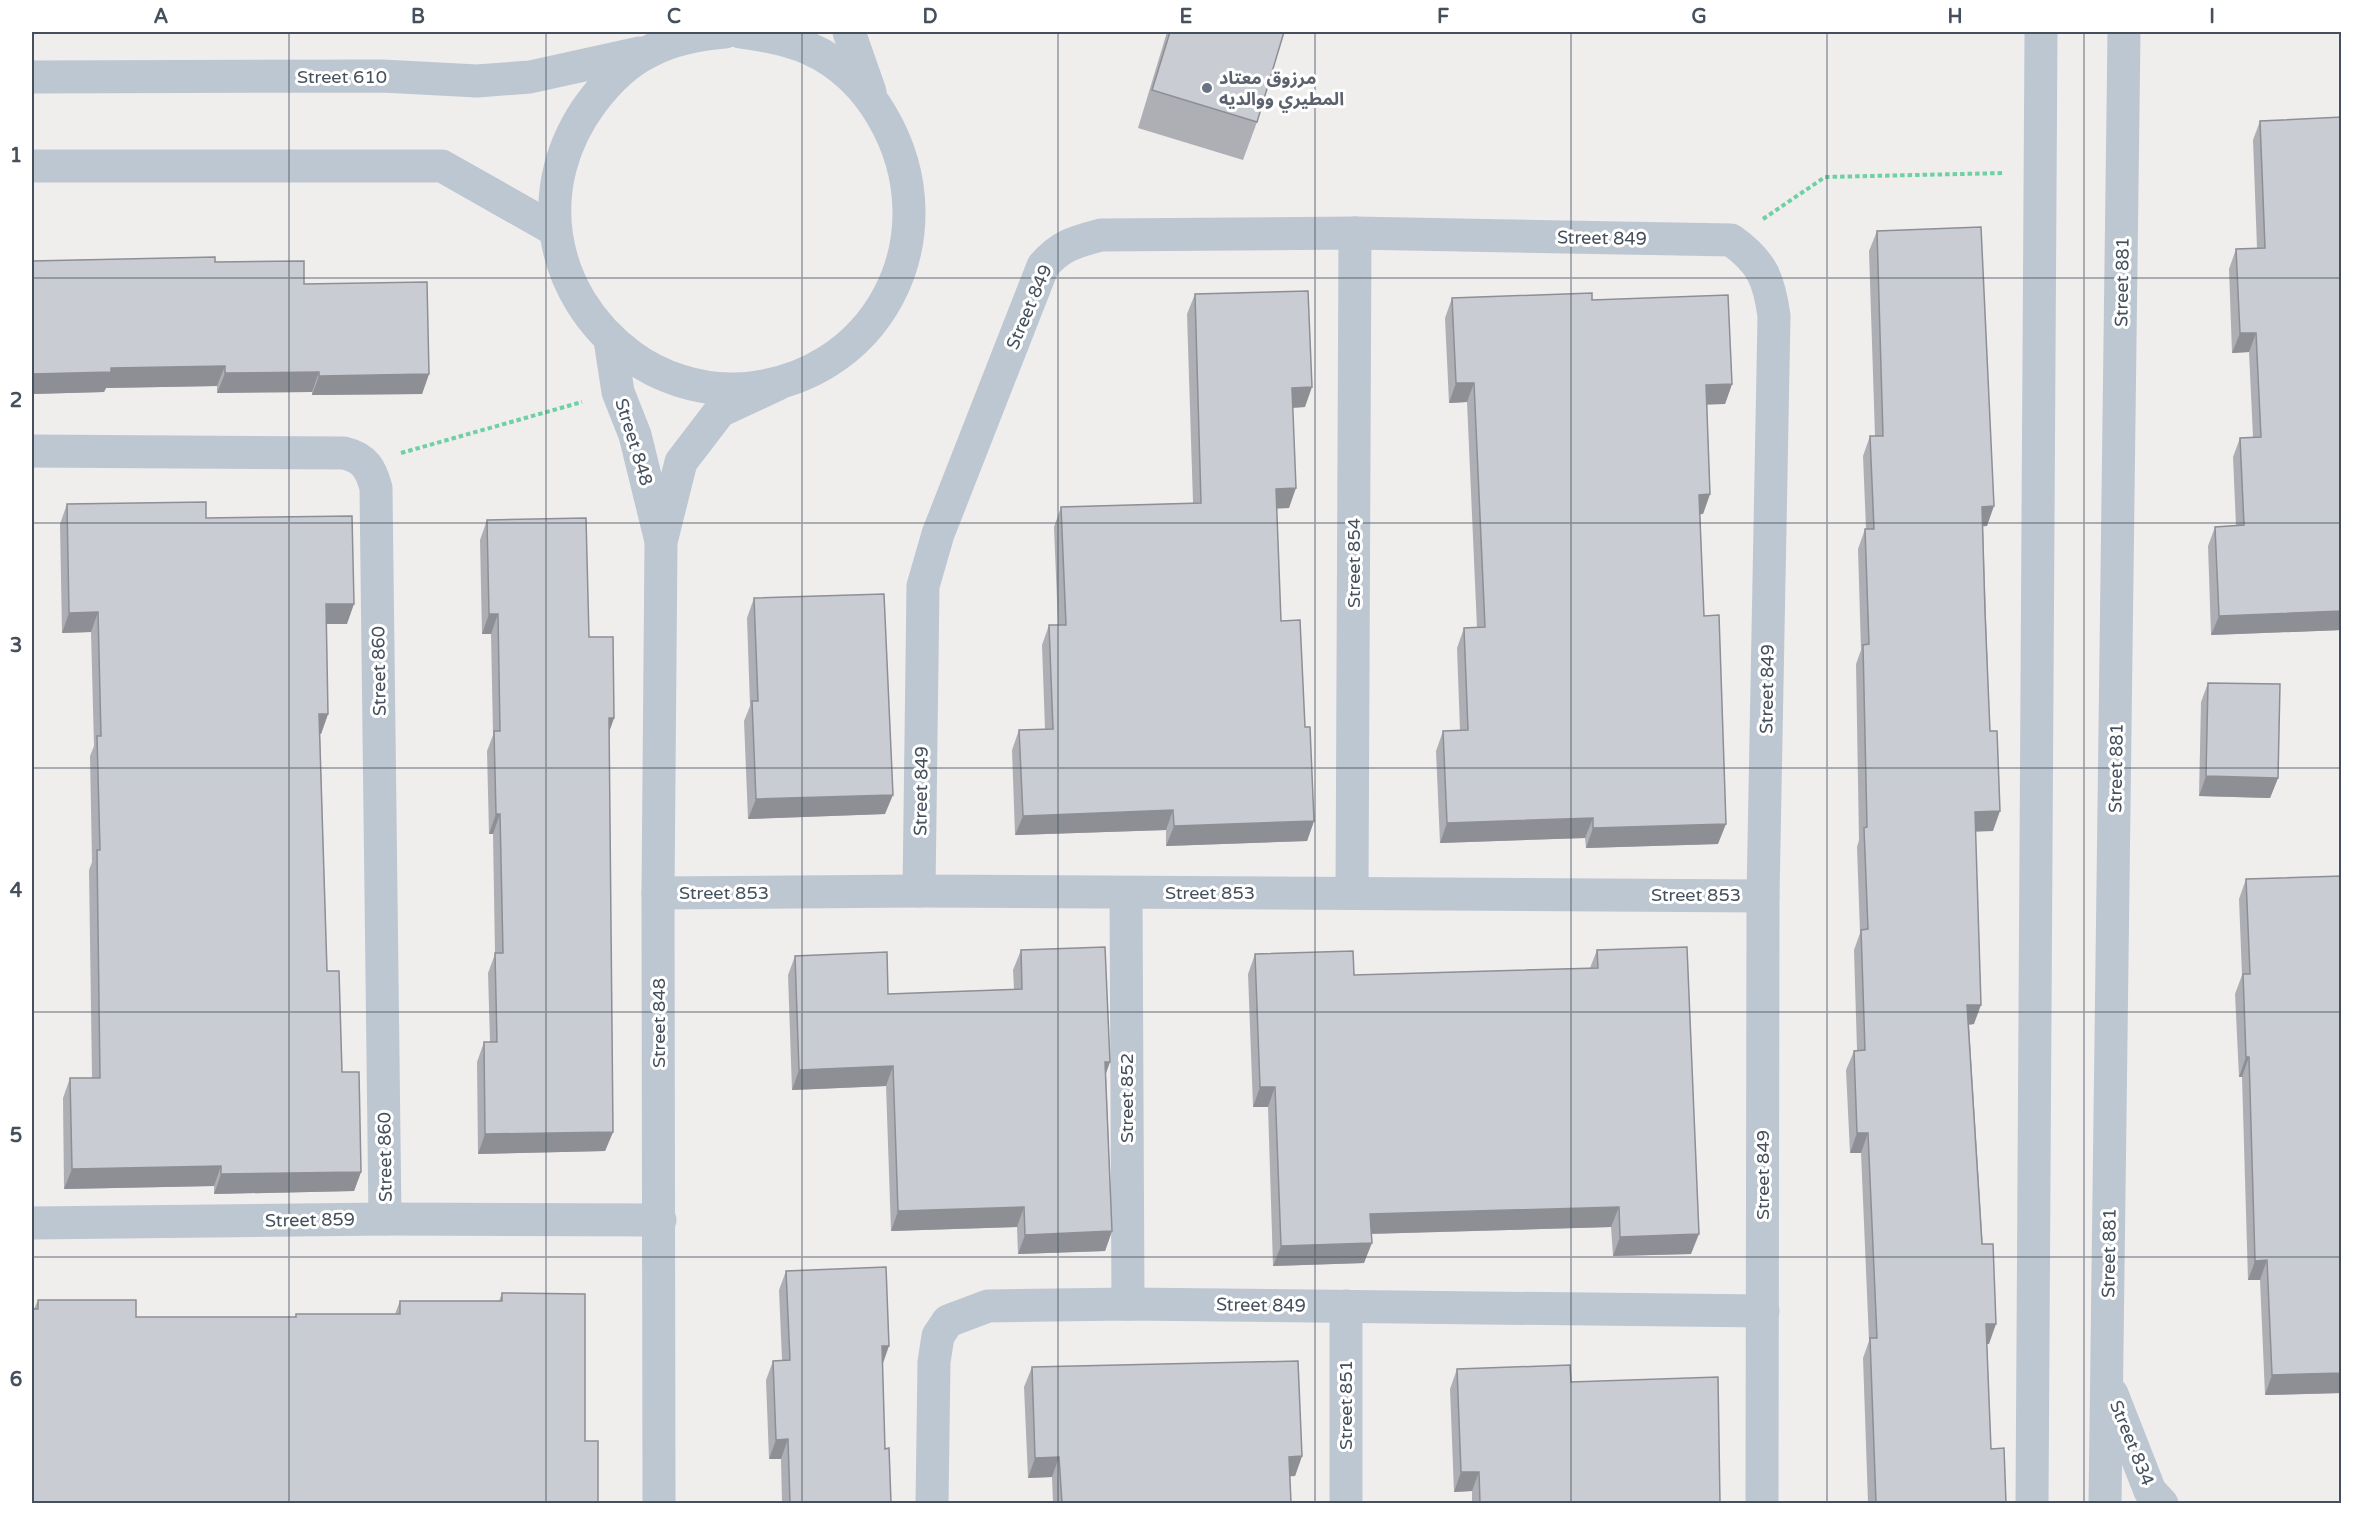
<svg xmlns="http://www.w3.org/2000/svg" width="2373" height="1535" font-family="'Varela Round','Noto Sans Arabic',sans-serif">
  <rect width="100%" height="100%" fill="#f0eded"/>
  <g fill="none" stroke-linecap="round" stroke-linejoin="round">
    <g stroke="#6fd0a3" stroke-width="4" stroke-dasharray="4.5 3" stroke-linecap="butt">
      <path d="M1763,219L1825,177L2004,173"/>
      <path d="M401,453L582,402"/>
    </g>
    <g stroke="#bdc7d1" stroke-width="33">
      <path d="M725,32C699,34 673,39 650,51C627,62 607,82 592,102C530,185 547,294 631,356C659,377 699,390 735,389C877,384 953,237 882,116C866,88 840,62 810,49C787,39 764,35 740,32"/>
      <path d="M849,32L870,92"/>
      <path d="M32,77L382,76L477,81L530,77L639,53"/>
      <path d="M32,166H442L555,230"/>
      <path d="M610,340L618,392L635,435L660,537"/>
      <path d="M32,451L344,453C365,458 371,469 376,488L385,1219"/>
      <path d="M919,891L923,586L938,534L1043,266C1061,245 1075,242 1101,235L1355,233L1731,240C1762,262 1769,279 1774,316L1763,896L1762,1504"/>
      <path d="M658,893L919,891L1763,896"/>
      <path d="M1126,893L1128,1304"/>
      <path d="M1352,893L1355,233"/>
      <path d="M32,1223L385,1219L660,1220"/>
      <path d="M1346,1306V1504"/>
      <path d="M2112,1394L2150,1491L2162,1504"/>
      <path d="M659,1504L658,893L661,542L681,462L720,411L778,384"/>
      <path d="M932,1504L934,1362L938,1336L948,1321L988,1306L1128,1304L1763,1311"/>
      <path d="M2032,1504L2041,32"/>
      <path d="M2105,1504L2124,32"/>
    </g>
  </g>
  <g fill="#aeafb5">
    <path d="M1167,32H1284L1257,122L1243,160L1138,128Z"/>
    <path d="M2342,117V630L2211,635L2208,546L2215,527L2236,526L2233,457L2240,438L2253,437L2249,352L2232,353L2229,269L2236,249L2257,248L2253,140L2260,121Z"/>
    <path d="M1877,231L1987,526H1983L1993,831H1976L1974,1024L1969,1025L1989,1344H1987L1991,1449L2006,1503H1868L1863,1358L1869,1341L1861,1153H1850L1846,1070L1854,1051L1857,1050L1854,950L1860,933L1857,847L1859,840L1856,664L1861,650L1858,549L1865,529H1866L1863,456L1870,436H1875L1869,251Z"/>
    <path d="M32,261L215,262L304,284L429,374L422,394L312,395V392L217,393V386L106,388L104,392L32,394Z"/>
    <path d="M1195,294L1305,407L1293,408L1289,508H1276L1281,621L1305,727L1314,821L1307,841L1166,846V830L1015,835L1012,750L1019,730L1045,729L1042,645L1049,625H1058L1054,527L1061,507L1193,503L1187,314Z"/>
    <path d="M1452,298L1592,300L1732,384L1725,404H1707L1710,494L1703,514H1700L1704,616L1718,844L1586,848L1585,838L1440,843L1436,751L1443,731H1460L1457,648L1464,628H1477L1467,402L1449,403L1445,318Z"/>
    <path d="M67,504L206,518L347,624H326L328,714L321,734H320L327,971L342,1072L361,1172L354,1191L214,1194V1186L64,1189L63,1098L70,1078H92L89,870L92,862L90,756L94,746L91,632L62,633L60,524Z"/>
    <path d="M487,520L589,637L614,718L609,732L613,1132L605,1151L478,1154L477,1062L484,1042H490L488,973L495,954L493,834H489L487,751L493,735L491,634H482L480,540Z"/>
    <path d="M754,598L885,814L748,819L744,721L750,706L747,618Z"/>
    <path d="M2208,683L2278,778L2270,798L2199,796L2201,702Z"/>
    <path d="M2342,876V1393L2265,1395L2260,1280H2248L2242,1077H2239L2235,994L2242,975L2239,899L2246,879Z"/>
    <path d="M1021,950L1106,1074L1112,1231L1105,1251L1018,1254L1017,1227L891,1231L886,1086L792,1090L788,975L795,956L888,994L1014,989L1013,970Z"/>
    <path d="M1597,950L1691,1254L1613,1256L1611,1227L1371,1234L1364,1263L1273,1266L1268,1107H1253L1248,974L1255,954L1354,975L1590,968Z"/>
    <path d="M786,1271L882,1366L885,1449L891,1503H782L781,1459H769L766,1380L773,1361L782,1360L779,1290Z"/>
    <path d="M502,1293L585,1441L34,1309L38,1300L136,1317H295L296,1314H395L400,1301H499Z"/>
    <path d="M1032,1367L1302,1456L1295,1476H1290L1291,1503H1053L1052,1477L1028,1478L1024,1387Z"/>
    <path d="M1457,1369L1571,1382L1720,1503H1472V1491L1454,1492L1450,1389Z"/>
  </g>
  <g fill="#8d8f94">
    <path d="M2240,333H2256L2249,352L2232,353Z"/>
    <path d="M225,366L217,386L106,388L104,392L32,394V374L111,368Z"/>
    <path d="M319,372L312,392L217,393L225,373Z"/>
    <path d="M429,374L422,394L312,395L319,376Z"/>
    <path d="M1456,383H1474L1467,402L1449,403Z"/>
    <path d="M1732,384L1725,404L1699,405L1706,385Z"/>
    <path d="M1312,387L1305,407L1285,408L1292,388Z"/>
    <path d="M1296,488L1289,508L1268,509L1276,489Z"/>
    <path d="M1710,494L1703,514L1692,515L1699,495Z"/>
    <path d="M1994,506L1987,526L1975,527L1982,507Z"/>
    <path d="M326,604H354L347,624H319Z"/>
    <path d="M2342,611V630L2211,635L2219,616Z"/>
    <path d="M98,612L91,632L62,633L69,613Z"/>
    <path d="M489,614H498L491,634H482Z"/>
    <path d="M319,714H328L321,734H312Z"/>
    <path d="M609,718H614L607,738Z"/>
    <path d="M2206,776L2278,778L2270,798L2199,796Z"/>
    <path d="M893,795L885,814L748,819L756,799Z"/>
    <path d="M1173,810L1166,830L1015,835L1023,816Z"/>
    <path d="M2000,811L1993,831L1968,832L1975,812Z"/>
    <path d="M496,814H500L493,834H489Z"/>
    <path d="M1593,818L1585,838L1440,843L1447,823Z"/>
    <path d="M1314,821L1307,841L1166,846L1174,826Z"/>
    <path d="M1726,824L1718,844L1586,848L1593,828Z"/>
    <path d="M1967,1005H1981L1974,1024L1960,1025Z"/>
    <path d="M2246,1057H2249L2242,1077H2239Z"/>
    <path d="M1105,1062H1110L1103,1082Z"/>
    <path d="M893,1066L886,1086L792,1090L799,1070Z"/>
    <path d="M1260,1087H1275L1268,1107H1253Z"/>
    <path d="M613,1132L605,1151L478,1154L485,1134Z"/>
    <path d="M1857,1133H1868L1861,1153H1850Z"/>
    <path d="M221,1166L214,1186L64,1189L72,1169Z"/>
    <path d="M361,1172L354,1191L214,1194L221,1174Z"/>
    <path d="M1024,1207L1017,1227L891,1231L898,1211Z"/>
    <path d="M1619,1207L1611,1227L1363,1234L1370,1214Z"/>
    <path d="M1112,1231L1105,1251L1018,1254L1025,1235Z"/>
    <path d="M1699,1234L1691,1254L1613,1256L1620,1237Z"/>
    <path d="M1372,1243L1364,1263L1273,1266L1281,1246Z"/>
    <path d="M2267,1260L2260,1280H2248L2255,1261Z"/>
    <path d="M1986,1324H1996L1989,1344H1979Z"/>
    <path d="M882,1346H889L882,1366Z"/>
    <path d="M2342,1373V1393L2265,1395L2272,1375Z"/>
    <path d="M788,1439L781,1459H769L776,1440Z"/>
    <path d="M1302,1456L1295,1476L1282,1477L1289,1457Z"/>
    <path d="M1059,1457L1052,1477L1028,1478L1035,1458Z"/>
    <path d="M1461,1472H1479L1472,1491L1454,1492Z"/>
  </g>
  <g fill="#caccd3" stroke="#8d8f94" stroke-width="1.5">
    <path d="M1170,32H1284L1257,122L1152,90Z"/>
    <path d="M2342,117V611L2219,616L2215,527L2244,525L2240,438L2261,437L2256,333H2240L2236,249L2265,248L2260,121Z"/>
    <path d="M1981,227L1994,506L1982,507L1985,612L1990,731H1997L2000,811L1975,812L1981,1005H1967L1982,1244H1993L1996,1324H1986L1991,1449L2004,1448L2006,1503H1876L1870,1338H1877L1868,1133H1857L1854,1051L1865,1050L1861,930L1868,929L1864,828L1867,827L1863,645L1869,644L1865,529H1874L1870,436H1883L1877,231Z"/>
    <path d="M215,257V262L304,261V284L427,282L429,374L319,376V372L225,373V366L111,368V372L32,374V261Z"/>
    <path d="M1308,291L1312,387L1292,388L1296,488L1276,489L1281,621L1300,620L1305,727H1310L1314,821L1174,826L1173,810L1023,816L1019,730L1053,729L1049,625H1066L1061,507L1201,503L1195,294Z"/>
    <path d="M1592,293V300L1728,295L1732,384L1706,385L1710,494L1699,495L1704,616L1719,615L1726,824L1593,828V818L1447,823L1443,731L1468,730L1464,628L1485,627L1474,383H1456L1452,298Z"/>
    <path d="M206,502V518L352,516L354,604H326L328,714H319L327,971H339L342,1072H359L361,1172L221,1174V1166L72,1169L70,1078H100L97,850H100L97,736H101L98,612L69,613L67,504Z"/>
    <path d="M586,518L589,637H613L614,718H609L613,1132L485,1134L484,1042H497L495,953H503L500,814H496L494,731H500L498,614H489L487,520Z"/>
    <path d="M884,594L893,795L756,799L752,701H758L754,598Z"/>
    <path d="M2208,683L2280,684L2278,778L2206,776Z"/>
    <path d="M2342,876V1373L2272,1375L2267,1260L2255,1261L2249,1057H2246L2243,974H2250L2246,879Z"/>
    <path d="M1105,947L1110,1062H1105L1112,1231L1025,1235L1024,1207L898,1211L893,1066L799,1070L795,956L887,952L888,994L1022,989L1021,950Z"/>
    <path d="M1687,947L1699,1234L1620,1237L1619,1207L1370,1214L1372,1243L1281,1246L1275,1087H1260L1255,954L1353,951L1354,975L1598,968L1597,950Z"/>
    <path d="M886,1267L889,1346H882L885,1449L889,1448L891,1503H790L788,1439L776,1440L773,1361L790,1360L786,1271Z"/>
    <path d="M502,1293L585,1294V1441H598V1503H32V1309H38V1300H136V1317H296V1314H400V1301H502Z"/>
    <path d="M1298,1361L1302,1456L1289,1457L1291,1503H1062L1059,1457L1035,1458L1032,1367Z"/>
    <path d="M1570,1365L1571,1382L1718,1377L1720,1503H1480L1479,1472H1461L1457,1369Z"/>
  </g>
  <path fill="none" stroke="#45505c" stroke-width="1.5" stroke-opacity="0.55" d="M289,32V1504M546,32V1504M802,32V1504M1058,32V1504M1315,32V1504M1571,32V1504M1827,32V1504M2084,32V1504M32,278H2342M32,523H2342M32,768H2342M32,1012H2342M32,1257H2342"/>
  <circle fill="#6b7280" stroke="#fff" stroke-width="2" cx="1207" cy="88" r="6"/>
  <g text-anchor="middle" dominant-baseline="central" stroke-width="6" stroke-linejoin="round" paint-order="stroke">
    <g font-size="18" fill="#45505c" stroke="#fff">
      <text x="342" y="77">Street 610</text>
      <text transform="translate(1602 238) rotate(1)">Street 849</text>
      <text transform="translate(2122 282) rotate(-89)">Street 881</text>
      <text transform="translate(1029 307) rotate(-67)">Street 849</text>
      <text transform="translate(634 442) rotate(73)">Street 848</text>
      <text transform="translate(1354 563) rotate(-90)">Street 854</text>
      <text transform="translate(379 671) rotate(-91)">Street 860</text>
      <text transform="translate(1767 689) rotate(-89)">Street 849</text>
      <text transform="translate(2116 768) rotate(-89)">Street 881</text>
      <text transform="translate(921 791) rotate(-89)">Street 849</text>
      <text x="724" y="893">Street 853</text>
      <text x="1210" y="893">Street 853</text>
      <text x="1696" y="895">Street 853</text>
      <text transform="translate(659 1023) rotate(-90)">Street 848</text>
      <text transform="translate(1127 1098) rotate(-90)">Street 852</text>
      <text transform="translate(385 1157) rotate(-91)">Street 860</text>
      <text transform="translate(1763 1175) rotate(-90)">Street 849</text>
      <text transform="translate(310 1220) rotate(-1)">Street 859</text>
      <text transform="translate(2109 1253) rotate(-89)">Street 881</text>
      <text transform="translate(1261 1305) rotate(1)">Street 849</text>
      <text transform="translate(1346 1405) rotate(-90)">Street 851</text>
      <text transform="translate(2132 1443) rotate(68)">Street 834</text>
    </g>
    <g font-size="18" font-weight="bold" fill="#5b616d" stroke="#fff" text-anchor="start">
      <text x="1219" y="78">مرزوق معتاد<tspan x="1219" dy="21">المطيري ووالديه</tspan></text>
    </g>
  </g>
  <rect width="2373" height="1535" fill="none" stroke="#ffffff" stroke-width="66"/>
  <rect x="33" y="33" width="2307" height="1469" fill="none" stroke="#45505c" stroke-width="2"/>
  <g font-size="20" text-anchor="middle" font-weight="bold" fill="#45505c">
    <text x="161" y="23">A</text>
    <text x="418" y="23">B</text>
    <text x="674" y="23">C</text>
    <text x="930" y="23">D</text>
    <text x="1186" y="23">E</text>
    <text x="1443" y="23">F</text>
    <text x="1699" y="23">G</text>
    <text x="1955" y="23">H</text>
    <text x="2212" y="23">I</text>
    <text x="16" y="162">1</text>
    <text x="16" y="407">2</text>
    <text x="16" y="652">3</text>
    <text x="16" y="897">4</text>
    <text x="16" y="1142">5</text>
    <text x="16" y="1386">6</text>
  </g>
</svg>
